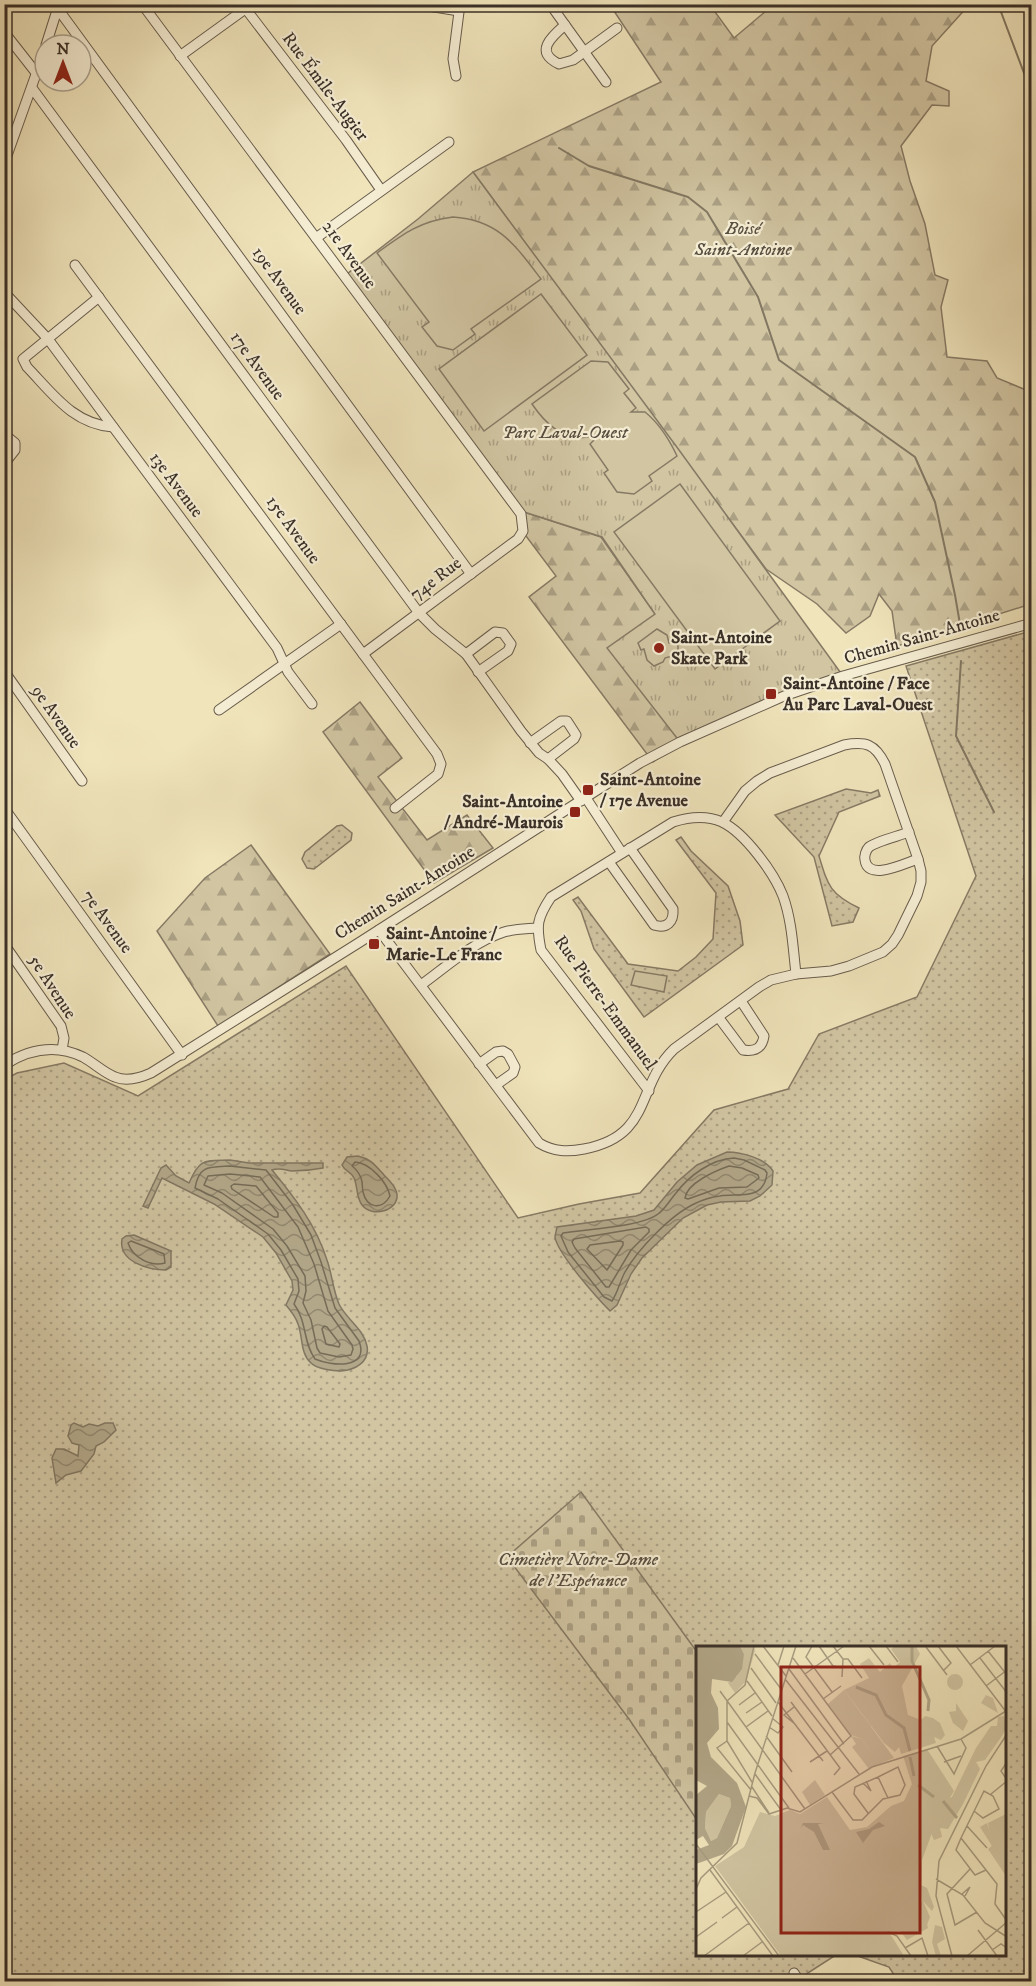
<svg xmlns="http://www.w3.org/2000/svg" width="1036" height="1986" font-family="'IM FELL DW Pica',serif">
  <defs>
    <pattern id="grass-dots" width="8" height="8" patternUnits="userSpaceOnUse" patternTransform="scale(1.5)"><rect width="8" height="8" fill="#d1c5a2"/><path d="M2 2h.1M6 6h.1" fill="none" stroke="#aba084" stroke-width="1.8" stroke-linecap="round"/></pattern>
    <pattern id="forest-firs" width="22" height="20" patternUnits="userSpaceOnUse" patternTransform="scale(1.5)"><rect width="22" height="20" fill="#d1c5a2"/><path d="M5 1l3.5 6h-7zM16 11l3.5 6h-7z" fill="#aba084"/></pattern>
    <pattern id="cemetery-stones" width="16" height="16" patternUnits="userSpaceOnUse" patternTransform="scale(1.5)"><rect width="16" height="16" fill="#d1c5a2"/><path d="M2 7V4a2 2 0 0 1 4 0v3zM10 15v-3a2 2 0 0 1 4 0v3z" fill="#aba084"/></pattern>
    <pattern id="park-tufts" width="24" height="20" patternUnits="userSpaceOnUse" patternTransform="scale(1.5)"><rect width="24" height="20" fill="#d1c5a2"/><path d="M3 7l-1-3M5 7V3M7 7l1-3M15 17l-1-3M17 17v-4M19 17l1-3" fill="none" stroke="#aba084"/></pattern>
    <pattern id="water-waves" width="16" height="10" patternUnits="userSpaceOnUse" patternTransform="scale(1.5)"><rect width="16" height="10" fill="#b2a789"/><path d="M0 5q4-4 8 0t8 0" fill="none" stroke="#928870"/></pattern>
  </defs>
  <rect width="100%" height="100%" fill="#f0e4bb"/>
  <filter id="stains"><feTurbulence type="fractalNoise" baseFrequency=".00333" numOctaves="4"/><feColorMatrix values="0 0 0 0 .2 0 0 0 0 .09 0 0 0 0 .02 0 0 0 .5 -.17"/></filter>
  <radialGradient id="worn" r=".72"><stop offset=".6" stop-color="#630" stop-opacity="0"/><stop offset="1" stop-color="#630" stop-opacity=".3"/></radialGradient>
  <g fill="url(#grass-dots)" stroke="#867a65" stroke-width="1.5">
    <path d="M1031,631V1970L1014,1981H898L889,1967L855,1955L1004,1954V1647H697V1954L836,1955L800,1978L802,1981H5L4,1080L17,1073L64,1063L138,1096L346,966L518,1218L579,1204L640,1193L714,1110L788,1089L819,1034L917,997L976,876L906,666Z"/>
    <path d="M846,789L871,793L878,790L880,796L839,812L819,856C828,886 830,894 859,908L853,922L832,926L814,857L775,815Z"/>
    <path d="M342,825L352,833L351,840L314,869L307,868L302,859L305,852L337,826Z"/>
    <path d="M681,837L691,851L728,886L740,921L743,945L644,1017L594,949L581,911L573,900L578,897L628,964L678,971L696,957L713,939L716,893L676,840Z"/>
  </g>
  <g fill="url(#forest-firs)" stroke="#867a65" stroke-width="1.5">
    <path d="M839,4L969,5L932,46L926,81L949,91V106L932,105L901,146L910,181L925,224L935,275L948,280L941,307L947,357L987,361L997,378L1031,392V604L897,646L892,611L879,594L870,616L846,633L817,604L766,569L473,172L661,82L610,5H710L734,38L773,5H833L835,8Z"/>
    <path d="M521,511L601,537L655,614L680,742L653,762L529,597L556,576L523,532Z"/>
    <path d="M360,702L402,758L378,777L427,840L467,815L493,848L434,883L323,732Z"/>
    <path d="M251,845L330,954L218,1026L157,931L205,878Z"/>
  </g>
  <path fill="url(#cemetery-stones)" stroke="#867a65" stroke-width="1.5" d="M581,1492L697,1652V1820L629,1719L507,1557Z"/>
  <path fill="url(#park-tufts)" stroke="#867a65" stroke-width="1.5" d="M473,172L679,450L843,676L680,742L607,648L655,614L602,537L521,511L347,274L418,219Z"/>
  <g fill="#d1c5a2" stroke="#867a65" stroke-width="1.5">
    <path d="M453,217C499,220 515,245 541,279L471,329L475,334L453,350L437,346L422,327L429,322L377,253C403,234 420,221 453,217Z"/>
    <path d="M541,294L587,355L484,431L439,369Z"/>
    <path d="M591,361L608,362L629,389L624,393L636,408L631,412H645C660,424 669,439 677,456L649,476L652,481L634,494L617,492L604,473L608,470L590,444L603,431C573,448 549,429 532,404Z"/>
    <path d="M680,484L780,621L715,669L614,532Z"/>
    <path d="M657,629L667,635L669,643L675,642L678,646V654L665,658L663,662L654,666L647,660L644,649L641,650L638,643Z"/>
    <path d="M635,971L667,976L664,992L631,985Z"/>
  </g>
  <g fill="url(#water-waves)" stroke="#827762" stroke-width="1.5">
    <path d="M727,1152C741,1152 765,1158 773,1171L772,1185L760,1196L750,1201L721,1202L707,1205L683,1218L642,1258L631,1274L617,1305L610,1311C598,1299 557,1253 555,1237C555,1235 557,1228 557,1227L636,1216L654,1210L677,1182L697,1165Z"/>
    <path d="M358,1156C371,1159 375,1165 384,1175C389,1180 396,1186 397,1194C399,1211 372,1218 362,1205C356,1197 358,1187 354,1178C352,1172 345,1172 342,1165L347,1157Z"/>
    <path d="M230,1160L249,1163H323V1168C313,1170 302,1171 292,1171C285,1170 279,1167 272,1170C295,1198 316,1225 327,1260C332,1274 333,1290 339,1304C346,1319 364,1329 367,1346C370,1362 355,1370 341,1371C333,1371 317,1369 311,1363C300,1353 303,1337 298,1324C296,1317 291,1311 286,1305L293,1290L292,1281L276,1253L263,1237L214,1204L162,1178L148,1208L143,1206L161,1168L166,1165L176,1176L189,1183C200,1158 204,1161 230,1160Z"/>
    <path d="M134,1235L171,1251V1267L166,1270C149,1270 118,1262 122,1239L126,1236Z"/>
    <path d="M105,1423H113L116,1430L104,1442L96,1446L94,1454L81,1471L66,1475L56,1483L52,1458L56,1449H64L78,1456L79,1445L72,1443L68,1436L71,1425L74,1423L83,1427L89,1424L98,1426Z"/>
  </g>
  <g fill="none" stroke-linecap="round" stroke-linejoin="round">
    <g stroke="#766c58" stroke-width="1.5">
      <path d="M734,1158L744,1160L765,1170L767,1173C764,1201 740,1193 720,1196C711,1197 702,1200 694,1204C671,1215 638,1249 625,1272C620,1281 618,1292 612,1301L604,1297L568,1252L561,1236L563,1233C585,1229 642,1227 658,1214C665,1209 670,1200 676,1193C689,1176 711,1159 734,1158Z"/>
      <path d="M355,1162C370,1163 387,1182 390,1196C382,1210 367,1209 363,1192C362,1188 363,1183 361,1178C359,1173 356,1169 352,1166Z"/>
      <path d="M230,1166L266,1170L293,1205L311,1235L321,1262L335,1308L359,1341C370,1370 331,1366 315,1359C303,1343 307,1321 294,1304L299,1291L298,1279L281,1250L268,1234L218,1199L195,1188C199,1165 209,1167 230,1166Z"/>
      <path d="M729,1166L742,1168L758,1175L759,1178L747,1187L719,1188L688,1199L685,1198C687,1183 715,1171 729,1166Z"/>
      <path d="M230,1174L260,1177L298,1227L314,1264L328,1311L352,1345L353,1349L351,1355L339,1357L320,1353L317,1348L311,1320L303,1303L306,1291L305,1276L287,1246L273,1229L222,1193L204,1185L208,1176Z"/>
      <path d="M234,1184L256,1186L278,1213V1217H274L232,1189L231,1186Z"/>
      <path d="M646,1227L649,1229V1232L631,1250L609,1287H606L575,1248L572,1242L574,1239Z"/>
      <path d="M131,1241L164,1254L165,1263C151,1267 133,1258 128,1243Z"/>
      <path d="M620,1241L623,1242V1245L607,1270L587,1249L590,1245Z"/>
      <path d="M324,1326L327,1327L340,1344L339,1347L326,1344L322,1329Z"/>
    </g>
    <g stroke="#827762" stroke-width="2">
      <path d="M998,4L1027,81L1026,105L1032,128"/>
      <path d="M559,148L589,166L688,197L707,212L758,297L779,360L915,457L935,502L955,595L961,630"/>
      <path d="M961,661L956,736L994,812"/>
      <path d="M1024,876L1032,888"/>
    </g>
    <g stroke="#685d4d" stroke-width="11">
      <g id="minor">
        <path d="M142,4L521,514L523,531L518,539L363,654"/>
        <path d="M242,4L346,140L381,190"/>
        <path d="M416,4L459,11"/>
        <path d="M550,4L606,82"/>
        <path d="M58,9L471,574"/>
        <path d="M565,25C551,37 534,52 559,64L573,60L617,28"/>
        <path d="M4,32L37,74"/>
        <path d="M46,45L59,4"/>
        <path d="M180,56L252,4"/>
        <path d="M456,76L453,59L460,4"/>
        <path d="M32,88L419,613L435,629L466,654L521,731L539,753L548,759L562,774L581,801"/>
        <path d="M4,164L45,49"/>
        <path d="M316,238L449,142"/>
        <path d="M75,265L437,754L441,764L438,774L395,808"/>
        <path d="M4,292L48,339L277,648L288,672L312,704"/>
        <path d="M99,297L23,359L27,367C53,394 73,424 113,427"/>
        <path d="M4,434L15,443V450L4,464"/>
        <path d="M466,654L495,632L503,633L511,644L508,651L478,672"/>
        <path d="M4,671L82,781"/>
        <path d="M219,710L341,624"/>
        <path d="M530,743L561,721H567L576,735L574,739L548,759"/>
        <path d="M586,798L622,853"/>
        <path d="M4,808L182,1055"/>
        <path d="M909,832C899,836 877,841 869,847C866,850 864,856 865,860C868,882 905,863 918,859"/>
        <path d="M609,862L654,925C667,929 674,922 673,909L630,848"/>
        <path d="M379,930L539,1143C554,1152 568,1152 584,1149C653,1136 635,1087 674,1049L759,987L771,980L796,974L831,971L849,966L883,952L892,944L898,935L917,896L921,882V871L918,859L885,764C875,744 866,741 844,745L770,773L757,781L745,791L723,822"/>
        <path d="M4,944L61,1026L64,1038L62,1050"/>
        <path d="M421,985C446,967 473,942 504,932C515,929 525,929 537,928"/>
        <path d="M719,1018L743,1050C756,1052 762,1048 764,1036L741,1001"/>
        <path d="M479,1064L496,1052L503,1051L508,1054L515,1067L513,1073L496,1085"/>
        <path d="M4,1065C29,1049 56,1044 83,1057C94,1063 104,1073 115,1077C127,1082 140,1078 151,1073L360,942L594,792L640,763L680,742L784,696L843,676L1032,623"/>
        <path d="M649,1091L541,950C536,925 537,918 551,897L673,822C689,817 706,815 722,822C745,833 774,873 783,896C792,921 793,948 796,974"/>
        <path d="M794,1973L800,1982"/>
      </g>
    </g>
    <use href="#minor" stroke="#f5edd3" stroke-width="9"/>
  </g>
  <g fill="#8f2418" stroke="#f5edd3" stroke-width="2">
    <circle cx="659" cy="648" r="6"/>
    <rect x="765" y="688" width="12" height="12" rx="3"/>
    <rect x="582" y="784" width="12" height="12" rx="3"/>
    <rect x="569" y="806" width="12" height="12" rx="3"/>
    <rect x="368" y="938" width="12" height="12" rx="3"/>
  </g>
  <g text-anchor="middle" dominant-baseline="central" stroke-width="4.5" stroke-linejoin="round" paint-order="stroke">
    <g font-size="18" fill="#3a3028" stroke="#f5edd3">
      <text transform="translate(325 87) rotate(53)">Rue Émile-Augier</text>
      <text transform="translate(349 255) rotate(54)">21e Avenue</text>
      <text transform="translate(279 281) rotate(54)">19e Avenue</text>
      <text transform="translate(257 366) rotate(54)">17e Avenue</text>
      <text transform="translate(176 485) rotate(53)">13e Avenue</text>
      <text transform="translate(293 530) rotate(54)">15e Avenue</text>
      <text transform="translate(436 579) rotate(-37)">74e Rue</text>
      <text transform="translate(922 637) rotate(-16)">Chemin Saint-Antoine</text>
      <text transform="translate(56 717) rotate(55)">9e Avenue</text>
      <text transform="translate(405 893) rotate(-32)">Chemin Saint-Antoine</text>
      <text transform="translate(107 922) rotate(54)">7e Avenue</text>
      <text transform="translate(52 987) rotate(57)">5e Avenue</text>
      <text transform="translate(605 1003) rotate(54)">Rue Pierre-Emmanuel</text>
    </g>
    <g font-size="18" font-style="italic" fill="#584e40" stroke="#f5edd3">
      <text x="743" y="229">Boisé<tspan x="743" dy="21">Saint-Antoine</tspan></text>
      <text x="565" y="433">Parc Laval-Ouest</text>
      <text x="578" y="1560">Cimetière Notre-Dame<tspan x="578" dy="21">de l'Espérance</tspan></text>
    </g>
    <g font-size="18" font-weight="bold" fill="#3a3028" stroke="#f5edd3" text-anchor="start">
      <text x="671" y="638">Saint-Antoine<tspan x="671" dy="21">Skate Park</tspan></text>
      <text x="783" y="684">Saint-Antoine / Face<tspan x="783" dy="21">Au Parc Laval-Ouest</tspan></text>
      <text x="600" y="780">Saint-Antoine<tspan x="600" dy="21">/ 17e Avenue</tspan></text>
      <text x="563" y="802" text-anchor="end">Saint-Antoine<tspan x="563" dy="21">/ André-Maurois</tspan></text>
      <text x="386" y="934">Saint-Antoine /<tspan x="386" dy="21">Marie-Le Franc</tspan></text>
    </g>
  </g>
  <g transform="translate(696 1646)">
    <rect width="310" height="310" fill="#f0e4bb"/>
    <path d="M231,103L258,145L241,173L226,214L225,253L232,282L211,294L204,285L193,286L208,310H85L19,220L48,201L64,166L79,170L94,164L104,168L131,151L154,184L171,181L195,160L208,155L216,138L207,110ZM310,168V225L296,203L292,177Z" fill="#d1c5a2"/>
    <path d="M199,0H220L224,8L206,40L212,69L225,74L229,70L237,72L244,77L249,89L245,94L238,91L240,97L205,108L203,101L199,106L188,97L148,44L173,32L164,18L173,12L184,26L194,17L197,22L204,16L195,3ZM251 36a8 8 0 1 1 16 0a8 8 0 1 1-16 0ZM290,49L297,52L302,67L285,57ZM260,57L272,75L267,85L257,77L253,66L260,65ZM308,70L310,82L306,90L289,114L280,116L284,123L267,158L252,183L244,182L246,191L238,194L235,187L245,155L256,151L280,102L295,80H301L302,71ZM155,90L166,93L173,103L176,121L173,123L156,101L160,98ZM119,134L129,149L114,159L106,146ZM23,148L34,152L35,160L21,192L15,195L9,182L10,166ZM291,177L300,206L310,222V230L292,203L296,200L284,181ZM225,239L231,242L238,261L236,265L227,255L234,271L231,279L226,260ZM239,279L246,281L249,293L241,298L245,310H240L236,296Z" fill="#d1c5a2"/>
    <path d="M163,221L191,261L181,268L153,230Z" fill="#d1c5a2"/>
    <path d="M44,0H58L59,5L50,35L39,47L32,37L41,30L48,8ZM148,44L198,112L176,121L166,108L173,103L166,93L155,89L132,58Z" fill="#d1c5a2"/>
    <path d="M138 58a8 8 0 1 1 16 0a8 8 0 1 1-16 0ZM158,60L164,69L158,74L167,70L175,80L170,87L156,74L150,79L144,70ZM176,86L190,104L181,111L167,92Z" fill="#d1c5a2"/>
    <path d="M0,0H44L48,8L46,23L36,36L16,33L15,47L22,62L23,83L11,97L15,111L41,137L50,161L36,200L28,208L0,218V204L13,199L7,190L0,194V149L11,140L0,134ZM23,148L34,152L35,160L21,192L15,195L9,182L10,166ZM183,176L189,180L177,184L167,197L160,186L173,183ZM107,177H128L122,178L134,204H127L118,186L107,179L104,183Z" fill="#b2a789" fill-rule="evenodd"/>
    <path fill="none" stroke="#b2a789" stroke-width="3" d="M216,0V15L233,54L232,65M160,41L180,49L190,69L208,82L214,105M214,111L218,130M222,139L238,151M247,155L261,172"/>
    <path fill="none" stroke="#a79c80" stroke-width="1.5" d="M67,0L90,30M116,0L110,11L136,46M123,0L137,20L147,22M137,0L147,13L146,31M173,0L188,19M190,0L202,16M242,0L255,17L247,25M260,0L311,67M230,1L251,29M292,5L311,29M59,8L85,43M97,12L155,90L134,109M284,12L311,47M147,13H152L166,32M82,19L88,0M274,19L299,0M55,22L80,57M93,23L148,98M109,28L148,0M89,33L163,128M51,35L76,70M290,40L311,24M24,45L109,163M127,53L145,40M82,56L127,115M95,56L144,122L138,129M43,59L59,47M98,61L88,69L99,78M50,67L66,56M31,76L93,162M50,81L72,65M73,81L82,87L87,81L76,72M70,90L96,126M31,95L21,102L55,144M241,100L258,128L270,102L265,93M114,116L131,105M248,116L265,110M311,116L305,125L311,134M59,128L85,164M56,136L31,95V55L49,39L58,0M167,137L175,145L170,135M56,141L73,167M136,146L157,174H166L187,153L204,149L209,139L202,121L182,131M295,148L311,135M53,150L61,152L73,168L91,162L104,166L176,121L265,93L310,65M278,165L287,172L303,163L297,150L288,145L265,192L260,204L279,229L290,224M172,167L158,148L159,141L182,131L192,152M271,180L291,202M265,192L301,238L299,258L311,275M0,198L83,310M274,223L251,248L259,279L281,266M14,224L77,310M240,233L267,249L289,277L311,291M0,243L5,232L41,197L59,127L100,0M266,248L274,241L269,250M0,266L30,246M26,272L41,261M282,284L301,310M192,286L201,290L215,310M0,291L21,276M209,302L226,292L232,310M296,304L305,298L311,302M8,310L53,277M47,310L66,296M256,310L240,250L243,215L290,120L311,88M271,310L311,276"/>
    <path fill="#8f2418" fill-opacity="0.15" stroke="#8f2418" stroke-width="3" d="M85,21H224V287H85Z"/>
    <rect width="310" height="310" fill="none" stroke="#3a3028" stroke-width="3"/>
  </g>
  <rect width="1036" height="1986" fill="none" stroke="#f0e4bb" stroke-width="24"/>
  <rect x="6" y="6" width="1024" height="1974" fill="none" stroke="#3a3028" stroke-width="3"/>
  <rect x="12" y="12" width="1012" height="1962" fill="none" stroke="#3a3028" stroke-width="1.5"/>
  <g transform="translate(63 63)"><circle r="28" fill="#f5edd3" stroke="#aaa18f" stroke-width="1.5"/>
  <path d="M0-4.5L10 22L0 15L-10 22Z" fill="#8f2418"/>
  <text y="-9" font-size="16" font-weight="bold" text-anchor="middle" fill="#3a3028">N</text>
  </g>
  <rect width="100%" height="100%" filter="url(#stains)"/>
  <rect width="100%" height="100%" fill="url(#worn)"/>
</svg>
